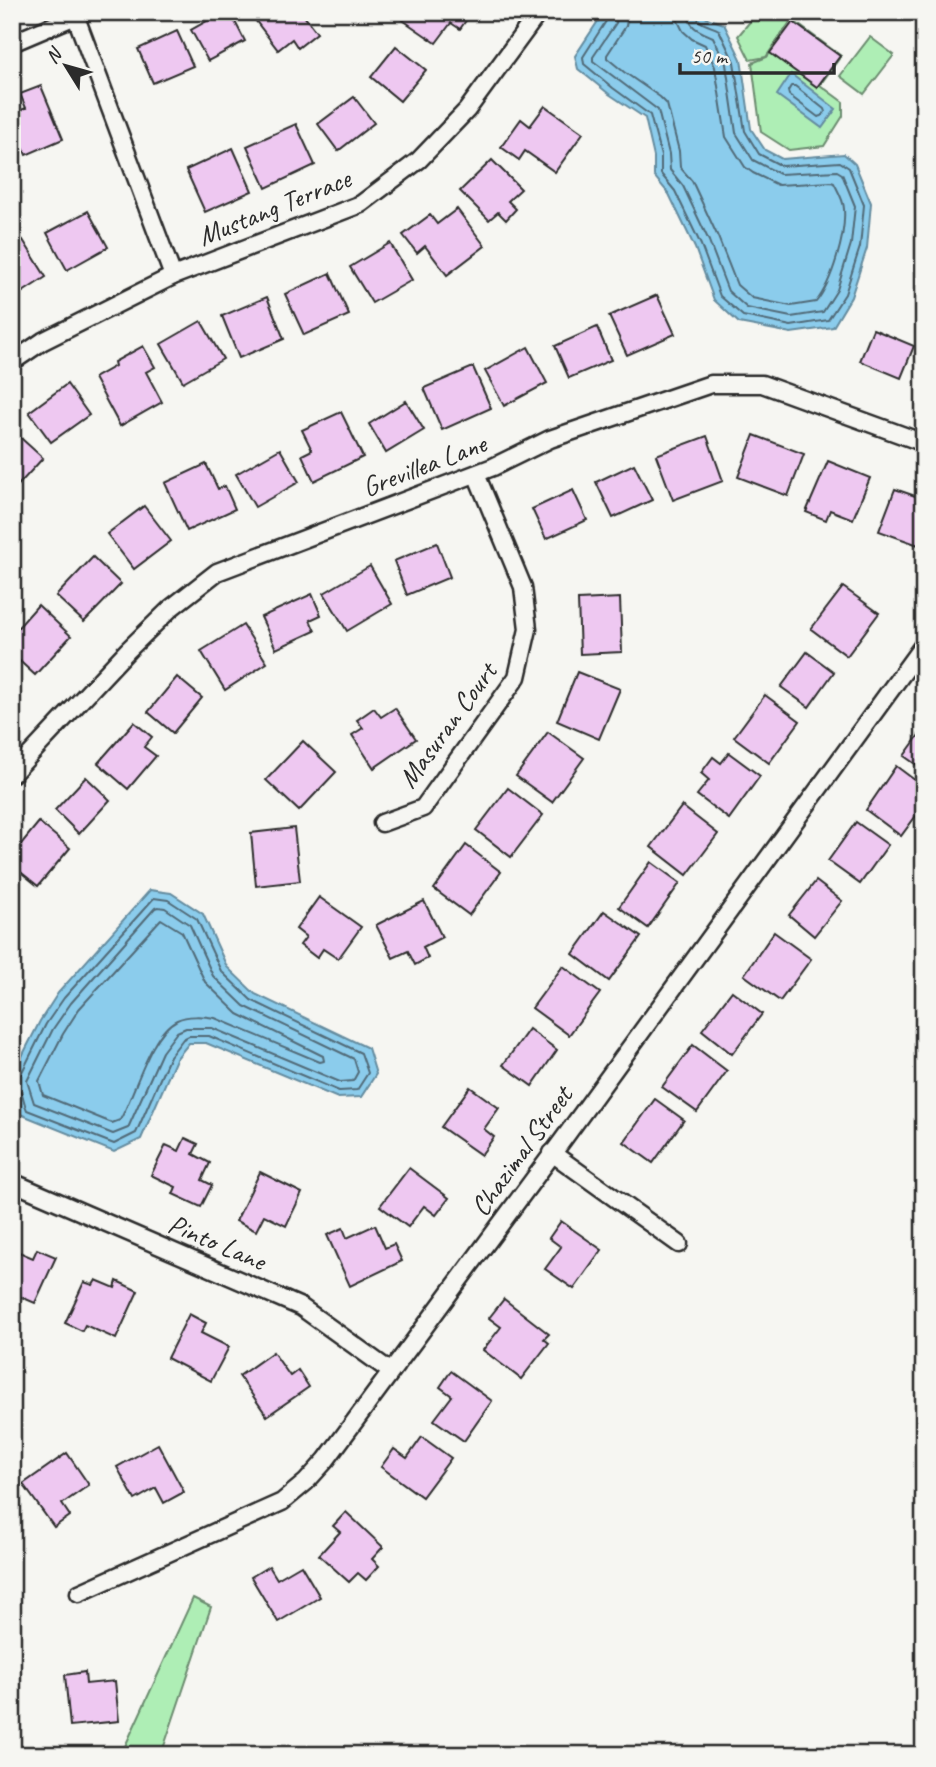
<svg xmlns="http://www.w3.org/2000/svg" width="936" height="1767" font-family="Caveat,sans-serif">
  <rect width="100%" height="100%" fill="#f6f6f2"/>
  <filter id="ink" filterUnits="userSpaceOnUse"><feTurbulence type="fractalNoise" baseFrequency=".0143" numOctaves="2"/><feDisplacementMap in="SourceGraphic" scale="14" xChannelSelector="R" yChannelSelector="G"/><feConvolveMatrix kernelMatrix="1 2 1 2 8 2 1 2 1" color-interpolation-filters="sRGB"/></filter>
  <g filter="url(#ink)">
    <g fill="#aeeeb5" stroke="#6c8c70" stroke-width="2">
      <path d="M758,12H797L766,57L750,60L738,36Z"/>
      <path d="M795,22L841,56L820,85L843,102V116L824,146L789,150L761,132L752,63L767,57Z"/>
      <path d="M870,37L894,55L864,94L840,76Z"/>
      <path d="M193,1598L211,1607L161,1755H121Z"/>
    </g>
    <g fill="#8bccec" stroke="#658c9f" stroke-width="2">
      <path d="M604,12H700L707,18L724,24L741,59L751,129L765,150L782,159L844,154L855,164L871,203L867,248L851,297L833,327L791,333L739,323L714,300L695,248L669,194L654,176V157L645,118L609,94L578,69L575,56Z"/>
      <path d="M791,74L836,109L822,128L777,95Z"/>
      <path d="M150,890L171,893L203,914L227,967L255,994L368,1048L376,1074L361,1097L338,1098L206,1043H189L176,1059L141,1139L114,1152L20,1114L12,1076L40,1021L58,993Z"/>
    </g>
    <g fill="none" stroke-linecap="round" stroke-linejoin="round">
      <g stroke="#516b78" stroke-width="2">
        <path d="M609,12L608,18L583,57L584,64L613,88L650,115L661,156V174L675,191L701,245L720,296L743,316L791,326L828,320L845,294L860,247L864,205L849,168L840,162L782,166L759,154L745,131L734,62L719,30C710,25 697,25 696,12"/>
        <path d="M618,12L616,23L593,57V61L658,110L669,154L670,170L683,186L709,241L728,291L747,308L791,317L823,312L837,290L851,244L855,206L842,174L837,171L780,174L753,160L736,133L726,64L713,37C700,31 688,28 688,12"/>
        <path d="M628,12L626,26L607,55V58L624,72L660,97L667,104L679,151L680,167L692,181L718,237L737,285L752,298L791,306L816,302C832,282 846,235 844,209C844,201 838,191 834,183L831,182L778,185L753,173L745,167L726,137L715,67L705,45L692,39L683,31L678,21L677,12"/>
        <path d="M791,86H795L824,109L825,112L822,116L818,117L789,95L788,91Z"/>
        <path d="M158,907L165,908L190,925L213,976L244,1006L354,1059L358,1072L353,1081L340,1082L212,1028H186L177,1032L162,1052L128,1128L113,1134L34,1103L27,1081L53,1029L71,1003L155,908Z"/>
        <path d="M161,919L182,932L205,982L238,1014L323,1056L324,1061L320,1062L215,1018C204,1016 187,1015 177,1020C150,1033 135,1094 120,1120L112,1123L43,1095L39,1081L63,1034L79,1009Z"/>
        <path d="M12,1077H17L21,1074L46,1024L64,998L154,898L168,900L197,919L221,971L251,1000L361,1053L368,1073L357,1090L339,1091L209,1036H189L183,1039L170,1056L136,1133L114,1144L27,1110C22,1101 25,1088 12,1087"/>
      </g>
    </g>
    <g fill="#eec8f1" stroke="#2b2b2b" stroke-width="2">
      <path d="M223,12H230L245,41L208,61L191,30Z"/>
      <path d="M249,12H301L317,33L298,48L292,39L278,50Z"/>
      <path d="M400,12H472L460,29L451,23L436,43L397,16Z"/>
      <path d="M793,22L840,56L817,87L770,53Z"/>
      <path d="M177,31L193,66L153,83L138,49Z"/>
      <path d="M396,46L426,70L400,101L371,77Z"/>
      <path d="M41,86L63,139L26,155L12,121V114L26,108L20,94Z"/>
      <path d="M354,97L374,123L338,151L318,124Z"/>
      <path d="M545,106L583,133L555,172L525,151L519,160L501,147L521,119L530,126Z"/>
      <path d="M296,124L315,165L266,188L247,146Z"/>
      <path d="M233,148L252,191L205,212L186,170Z"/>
      <path d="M492,160L521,189L508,201L516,209L506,220L498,212L489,220L460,191Z"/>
      <path d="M457,209L485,246L447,275L425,246L417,253L403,235L430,215L437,224Z"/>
      <path d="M88,211L108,247L67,270L47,233Z"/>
      <path d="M23,240L46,277L12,299V247Z"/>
      <path d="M390,243L412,280L372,303L350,267Z"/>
      <path d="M330,273L349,315L304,335L285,294Z"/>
      <path d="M657,295L675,334L627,355L609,316Z"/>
      <path d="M267,297L284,339L239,358L222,316Z"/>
      <path d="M201,321L223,359L183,382L161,344Z"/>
      <path d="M597,327L611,360L569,378L555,346Z"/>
      <path d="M873,329L914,346L901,378L860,361Z"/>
      <path d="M143,346L155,367L146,372L162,402L120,426L94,378L115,366L114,362Z"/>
      <path d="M528,347L547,383L504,406L485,371Z"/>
      <path d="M473,367L491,408L442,430L424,388Z"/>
      <path d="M67,384L89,415L51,442L29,412Z"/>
      <path d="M406,401L424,430L386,453L369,424Z"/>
      <path d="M341,412L363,457L314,481L302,455L312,450L302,430Z"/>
      <path d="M12,430L43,458L12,492Z"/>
      <path d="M754,435L804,454L788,496L738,477Z"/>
      <path d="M707,436L723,481L673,500L656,455Z"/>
      <path d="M280,449L299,482L255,507L236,474Z"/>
      <path d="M828,461L870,478L853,519L830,510L826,520L806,512Z"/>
      <path d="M206,464L218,489L225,486L235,509L187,531L165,483Z"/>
      <path d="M634,464L652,500L613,518L596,482Z"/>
      <path d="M895,489L924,499V547L879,531Z"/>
      <path d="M573,490L587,520L546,539L532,509Z"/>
      <path d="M144,506L171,541L134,569L107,534Z"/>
      <path d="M437,543L450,577L407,595L394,561Z"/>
      <path d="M93,557L121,584L84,622L56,596Z"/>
      <path d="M370,566L392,604L347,631L324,593Z"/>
      <path d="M843,587L879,613L847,656L811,629Z"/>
      <path d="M312,594L321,615L310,620L315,631L276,649L261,617Z"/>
      <path d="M620,598L622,652L580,654L578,600Z"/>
      <path d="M38,605L71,636L35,675L12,654V629L15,631Z"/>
      <path d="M243,625L267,663L225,690L201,651Z"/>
      <path d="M807,652L834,672L809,707L781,687Z"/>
      <path d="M577,672L620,689L599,739L557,721Z"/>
      <path d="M177,677L202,698L173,733L148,712Z"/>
      <path d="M765,695L800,721L769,763L734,737Z"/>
      <path d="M374,708L381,717L395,708L416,739L374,768L352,735L363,728L357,720Z"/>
      <path d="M134,722L152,737L144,747L156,756L128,789L98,763Z"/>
      <path d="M924,728V770L904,756Z"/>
      <path d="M548,732L584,758L552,802L516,776Z"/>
      <path d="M303,741L336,772L299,811L266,780Z"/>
      <path d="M729,753L760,776L729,819L697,795L709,780L701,773L713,757L721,763Z"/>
      <path d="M896,766L924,787V805L901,836L866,810Z"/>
      <path d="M86,777L110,800L79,834L55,810Z"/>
      <path d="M508,788L543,815L511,857L476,830Z"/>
      <path d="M682,806L718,834L687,875L651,847Z"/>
      <path d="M39,822L70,848L38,886L12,865V855Z"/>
      <path d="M856,822L888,845L860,884L828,861Z"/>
      <path d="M294,828L300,881L256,886L251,833Z"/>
      <path d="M466,845L501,872L469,915L434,889Z"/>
      <path d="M651,862L680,883L648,928L619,907Z"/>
      <path d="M816,881L842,901L814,936L789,915Z"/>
      <path d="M319,897L361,927L338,959L323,949L317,958L300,945L306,937L296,929Z"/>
      <path d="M424,901L442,937L423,947L428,958L415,965L408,951L393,958L376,925Z"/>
      <path d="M604,911L641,937L609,981L573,954Z"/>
      <path d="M774,932L811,959L780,1001L744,975Z"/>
      <path d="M563,966L600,993L569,1035L532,1008Z"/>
      <path d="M732,991L762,1014L732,1054L702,1030Z"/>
      <path d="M529,1029L557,1050L532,1086L503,1065Z"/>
      <path d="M693,1045L727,1071L697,1112L662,1087Z"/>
      <path d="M470,1087L499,1108L484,1129L494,1137L481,1155L441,1127Z"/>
      <path d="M655,1099L684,1120L653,1163L624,1142Z"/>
      <path d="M185,1138L198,1144L193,1154L210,1163L202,1180L212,1185L201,1207L173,1194L176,1187L151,1175L166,1145L179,1151Z"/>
      <path d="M409,1168L449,1198L436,1215L424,1206L408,1227L380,1206Z"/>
      <path d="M260,1172L302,1193L286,1226L264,1215L256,1231L236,1221Z"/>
      <path d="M561,1221L602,1250L574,1289L545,1269L561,1247L549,1238Z"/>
      <path d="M375,1225L385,1248L394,1244L402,1261L350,1286L327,1235L343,1228L347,1238Z"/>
      <path d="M12,1249L33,1258L37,1249L56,1257L35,1303L12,1293Z"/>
      <path d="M96,1280L115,1288L117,1281L138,1291L116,1339L85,1325L82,1331L65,1323L84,1282L93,1285Z"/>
      <path d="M504,1299L549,1334L544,1339L549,1343L521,1379L483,1350L501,1327L489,1318Z"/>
      <path d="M189,1314L206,1323L201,1333L229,1347L211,1381L167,1358Z"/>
      <path d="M273,1352L290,1376L298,1370L309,1387L267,1416L239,1376Z"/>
      <path d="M451,1371L492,1401L464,1441L434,1420L452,1396L440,1387Z"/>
      <path d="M422,1437L451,1458L422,1497L381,1467L394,1449L407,1458Z"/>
      <path d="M158,1444L184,1492L164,1503L156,1488L135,1500L117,1467Z"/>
      <path d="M67,1453L89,1485L62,1504L70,1516L54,1527L23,1484Z"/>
      <path d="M346,1512L383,1547L372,1559L379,1566L366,1580L358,1573L349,1582L319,1555L340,1532L333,1526Z"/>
      <path d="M301,1565L320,1597L278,1622L251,1577L269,1566L277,1579Z"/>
      <path d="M85,1672L86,1684L115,1681L119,1721L70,1726L65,1675Z"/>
    </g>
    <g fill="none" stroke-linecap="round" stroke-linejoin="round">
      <g stroke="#2b2b2b" stroke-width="21">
        <g id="minor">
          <path d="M74,12L173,276"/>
          <path d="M12,43L85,12"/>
          <path d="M12,362L43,341L173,276L361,204L419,160L467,110L539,12"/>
          <path d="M12,774L128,650L171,608L217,572L493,467L550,439L711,384H762L924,443"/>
          <path d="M382,823L423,808L517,677L528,629L523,587L476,474"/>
          <path d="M552,1153L679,1244"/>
          <path d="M12,1182L301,1307L390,1371"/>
          <path d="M79,1593L282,1502L306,1482L326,1460L562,1141L924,644"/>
        </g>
      </g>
      <use href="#minor" stroke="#f6f6f2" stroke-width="16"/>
    </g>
  </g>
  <g text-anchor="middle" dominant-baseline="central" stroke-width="5" stroke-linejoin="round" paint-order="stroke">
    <g font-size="28" fill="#2b2b2b" stroke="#f6f6f2">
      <text transform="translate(274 207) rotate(-22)">Mustang Terrace</text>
      <text transform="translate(424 465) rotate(-21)">Grevillea Lane</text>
      <text transform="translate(447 725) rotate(-54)">Masuran Court</text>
      <text transform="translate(521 1151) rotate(-54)">Chazimal Street</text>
      <text transform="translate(217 1242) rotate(23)">Pinto Lane</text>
    </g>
  </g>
  <rect width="936" height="1767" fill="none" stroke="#f6f6f2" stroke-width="42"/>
  <rect x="21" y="21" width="894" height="1725" fill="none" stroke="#2b2b2b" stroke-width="2.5" filter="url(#ink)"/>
  <g transform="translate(66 66) rotate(307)" stroke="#f6f6f2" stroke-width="5" paint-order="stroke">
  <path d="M0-5L12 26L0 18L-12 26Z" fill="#2b2b2b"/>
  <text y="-10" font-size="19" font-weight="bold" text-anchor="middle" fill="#2b2b2b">N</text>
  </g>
  <path d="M680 63v10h154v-10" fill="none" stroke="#2b2b2b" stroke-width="3.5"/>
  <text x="691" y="63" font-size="21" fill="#2b2b2b" stroke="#f6f6f2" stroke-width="5" paint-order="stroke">50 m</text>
</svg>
